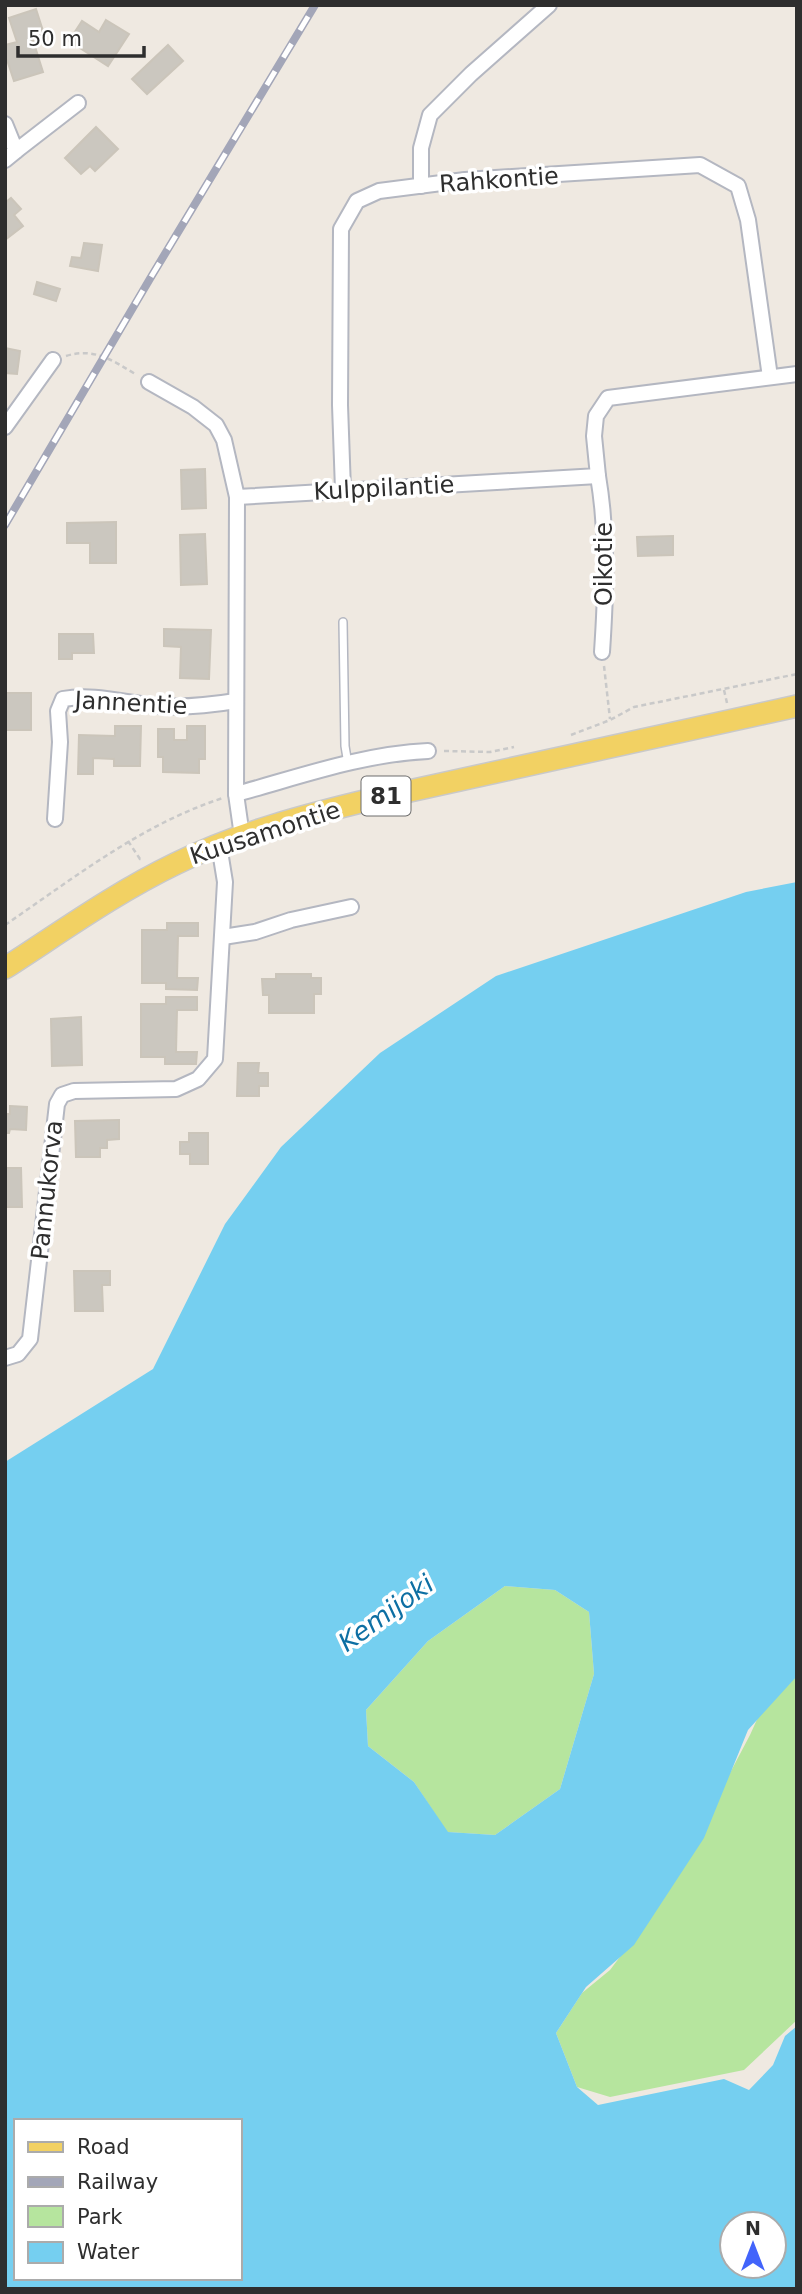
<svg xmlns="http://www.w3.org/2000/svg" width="802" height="2294" font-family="'DejaVu Sans',sans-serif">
  <rect width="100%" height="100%" fill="#efe9e1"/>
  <g fill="#b6e59e">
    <path d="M505,1586L555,1590L589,1612L594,1674L560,1789L495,1835L447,1832L414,1782L368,1746L366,1710L428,1641Z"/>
    <path d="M797,1657V2020L744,2070L610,2097L577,2087L556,2033L582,1993L610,1970L663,1900L750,1735L774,1682Z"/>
  </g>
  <path fill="#75cff0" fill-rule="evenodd" d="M797,882V1676L748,1730L704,1838L634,1945L586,1987L556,2033L577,2087L598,2105L724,2079L749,2090L773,2065L785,2036L797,2026V2289H5V1462L153,1369L225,1224L281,1147L380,1053L496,976L746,892ZM505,1586L555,1590L589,1612L594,1674L560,1789L495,1835L448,1832L414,1782L368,1746L366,1710L428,1641ZM16,2121H240V2278H16ZM732,2224H774V2266H732Z"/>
  <g fill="#cbc7bf" stroke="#cbc5ba" stroke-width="2">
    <path d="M36,9L44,34L32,37L43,72L14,81L7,60L5,61V45L17,42L9,18Z"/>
    <path d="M106,20L129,34L108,66L69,41L82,21L99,32Z"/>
    <path d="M168,45L183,61L147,94L132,79Z"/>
    <path d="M96,127L118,149L95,171L90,166L81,174L65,158Z"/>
    <path d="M11,198L21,209L14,215L23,226L5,240V203Z"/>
    <path d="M84,243L102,245L98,271L70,266L72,257L81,258Z"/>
    <path d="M37,282L60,289L56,301L34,294Z"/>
    <path d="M5,348L20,351L17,374L5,373Z"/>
    <path d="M205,469L206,508L182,509L181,470Z"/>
    <path d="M116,522V563H90V543H67V523Z"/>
    <path d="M205,534L207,584L181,585L180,535Z"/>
    <path d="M673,536V555L638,556L637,537Z"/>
    <path d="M164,629L211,630L209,679L180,678L181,647L164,646Z"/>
    <path d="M59,634H93L94,653H72V659H59Z"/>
    <path d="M6,693H31V730H5Z"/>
    <path d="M115,726H141L140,766H114V759L93,758V774H78L79,735L115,736Z"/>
    <path d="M187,726H205V759H199V773L163,772V757H158V729H174V740H187Z"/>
    <path d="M167,923H198V936H178L177,978H198L197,990L166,989V983H142V930H167Z"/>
    <path d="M276,974H311V978H321V994H314V1013H269V995H263L262,979H276Z"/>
    <path d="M166,997H197V1010H177L176,1052H197L196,1064H165V1057H141V1004H166Z"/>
    <path d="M81,1017L82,1065L52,1066L51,1019Z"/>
    <path d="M238,1063H259L258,1073H268V1086H259V1096H237Z"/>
    <path d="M10,1106L27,1107L26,1130L10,1129L9,1133H5V1119L7,1114H10Z"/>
    <path d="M119,1120V1139L107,1140V1148H100V1157H76L75,1121Z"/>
    <path d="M189,1133H208V1164H190V1154H180V1142H189Z"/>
    <path d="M5,1168H21L22,1207H5Z"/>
    <path d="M74,1271H110V1285H102L103,1311H75Z"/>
  </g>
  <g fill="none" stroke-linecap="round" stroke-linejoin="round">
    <g stroke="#b4b7c1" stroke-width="10">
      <path id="lane" d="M343,622L345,746L348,764"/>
    </g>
    <g stroke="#b4b7c1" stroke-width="18">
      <g id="street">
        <path d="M5,124L16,151L5,160"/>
        <path d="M16,151L78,103"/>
        <path d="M421,186V148L430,115L471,74L549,5"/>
        <path d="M149,382L193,407L216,425L224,440L237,497L236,794L242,836"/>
        <path d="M5,427L53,360"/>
        <path d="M598,476C608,536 606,592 602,652"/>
        <path d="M343,490L340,405L341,229L357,201L379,191L465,180L700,165L738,186L748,220L770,377"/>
        <path d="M237,497L598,476L594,436L596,416L608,398L797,374"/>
        <path d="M236,794C299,777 362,754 428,751"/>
        <path d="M55,819L60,742L58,711L63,699C95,693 128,704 160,706C186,708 211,705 236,701"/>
        <path d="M223,937L255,932L291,920L351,907"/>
        <path d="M5,1358L18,1354L30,1339L57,1104L62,1095L74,1091L176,1089L198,1079L215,1059L225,882L219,845"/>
      </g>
    </g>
    <g stroke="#c9c9c9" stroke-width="24">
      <path id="primary" d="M5,968C61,932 115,893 175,864C237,833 306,815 373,799L797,706"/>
    </g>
    <g stroke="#c9c9c9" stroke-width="2.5" stroke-dasharray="5 3.5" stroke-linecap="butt">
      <path d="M66,356C95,347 113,361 137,375"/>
      <path d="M604,666L610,719"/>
      <path d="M724,690L727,703"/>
      <path d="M571,735L610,720L634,707L797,674"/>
      <path d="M444,751L490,752L514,747"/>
      <path d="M128,841L140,859L143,858"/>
      <path d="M5,925C74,878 142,824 223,798"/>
    </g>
    <use href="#lane" stroke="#fff" stroke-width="7"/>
    <use href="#street" stroke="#fff" stroke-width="14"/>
    <use href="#primary" stroke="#f2d163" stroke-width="21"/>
    <g stroke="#a3a6b8" stroke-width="8">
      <path id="rail" d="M5,525L151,277L315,5"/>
    </g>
    <use href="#rail" stroke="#fff" stroke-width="5" stroke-dasharray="16" stroke-linecap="butt"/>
  </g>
  <g text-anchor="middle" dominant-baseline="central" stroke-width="7" stroke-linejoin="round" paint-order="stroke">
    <rect fill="#fff" stroke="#6d6d6d" stroke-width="2" x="361.5" y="776.5" width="49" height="39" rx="5"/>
    <g font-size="23" font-weight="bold" fill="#2e2e2e">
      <text x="386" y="796">81</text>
    </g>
    <g font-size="24" fill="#2e2e2e" stroke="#fff">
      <text transform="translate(499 180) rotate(-4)">Rahkontie</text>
      <text transform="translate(384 488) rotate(-3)">Kulppilantie</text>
      <text transform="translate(604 564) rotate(-90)">Oikotie</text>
      <text transform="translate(131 703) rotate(3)">Jannentie</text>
      <text transform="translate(265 833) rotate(-18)">Kuusamontie</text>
      <text transform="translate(47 1190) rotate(-84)">Pannukorva</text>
    </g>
    <g font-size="26" font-style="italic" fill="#0d6fa3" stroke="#fff">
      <text transform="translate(386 1613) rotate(-36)">Kemijoki</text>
    </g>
  </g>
  <rect width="802" height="2294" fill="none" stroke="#2e2e2e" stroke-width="14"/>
  <rect x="14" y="2119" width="228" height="161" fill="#ffffff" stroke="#ababab" stroke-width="2"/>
  <rect x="28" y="2142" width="35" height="10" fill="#f2d163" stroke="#ababab" stroke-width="2"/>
  <text x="77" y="2154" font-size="21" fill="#2e2e2e">Road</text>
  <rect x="28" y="2177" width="35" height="10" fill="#a3a6b8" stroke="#ababab" stroke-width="2"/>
  <text x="77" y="2189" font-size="21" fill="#2e2e2e">Railway</text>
  <rect x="28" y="2206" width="35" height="21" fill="#b6e59e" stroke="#ababab" stroke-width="2"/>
  <text x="77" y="2224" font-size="21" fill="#2e2e2e">Park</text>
  <rect x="28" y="2242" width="35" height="21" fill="#75cff0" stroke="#ababab" stroke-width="2"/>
  <text x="77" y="2259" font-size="21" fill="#2e2e2e">Water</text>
  <g transform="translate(753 2245)"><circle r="33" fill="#ffffff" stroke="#ababab" stroke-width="2"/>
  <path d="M0-5L12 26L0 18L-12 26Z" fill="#4264fb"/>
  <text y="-10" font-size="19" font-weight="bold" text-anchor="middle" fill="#2e2e2e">N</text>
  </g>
  <path d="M18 46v10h126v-10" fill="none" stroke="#2e2e2e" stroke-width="3.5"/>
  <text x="28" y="46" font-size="21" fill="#2e2e2e" stroke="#ffffff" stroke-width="5" paint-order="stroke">50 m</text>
</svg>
